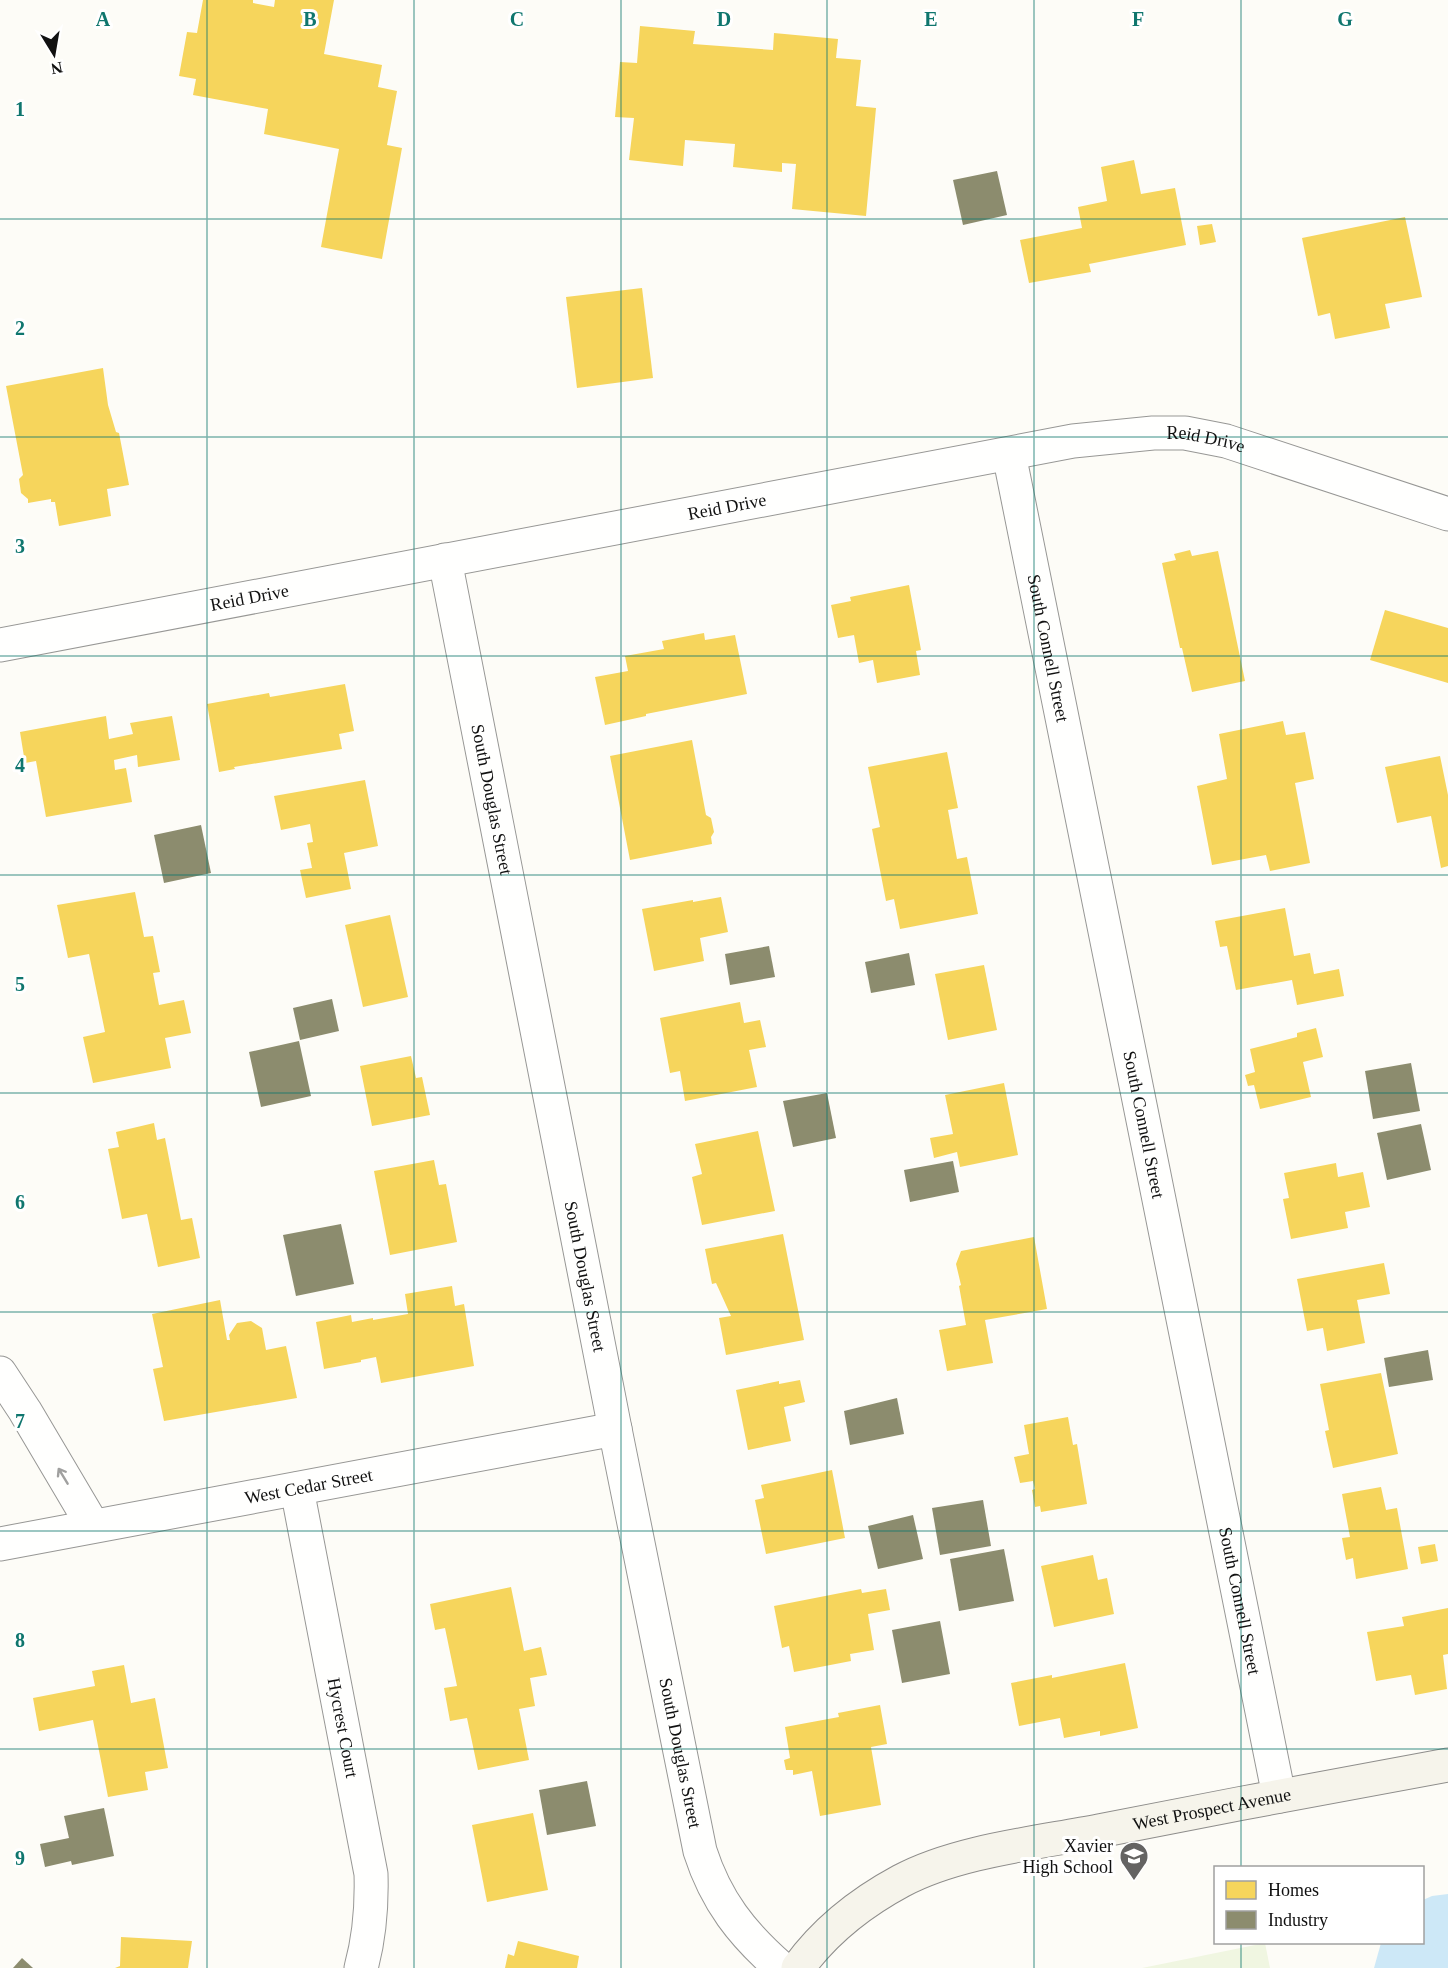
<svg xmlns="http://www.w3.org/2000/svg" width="1448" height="1968" font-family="'Times New Roman',serif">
  <rect width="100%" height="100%" fill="#fdfcf7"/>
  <path fill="#f0f6e1" d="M1265,1943L1270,1968H1142Z"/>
  <path fill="#cde8f7" d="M1448,1894V1968H1374L1381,1943L1422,1942L1423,1900L1432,1896Z"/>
  <g fill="#f6d55c">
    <path d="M203,0H253V3L274,7L275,0H334L324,54L382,65L378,87L397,91L387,145L402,148L382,259L321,247L339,149L264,134L268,109L193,95L196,79L179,76L187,32L197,33Z"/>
    <path d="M640,26L695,31L693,44L773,50L774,33L838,39L836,58L861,60L856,106L876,108L866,216L792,209L796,164L782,163V172L733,167L735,144L685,140L683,166L629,160L634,118L615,117L620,62L637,63Z"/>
    <path d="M1134,160L1141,194L1175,188L1186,245L1089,264L1091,272L1029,283L1020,240L1082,228L1078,207L1107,201L1101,167Z"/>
    <path d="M1405,217L1422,297L1385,304L1390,328L1335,339L1330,313L1318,316L1302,238Z"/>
    <path d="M1212,224L1216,242L1200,245L1197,226Z"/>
    <path d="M642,288L653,378L577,388L566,297Z"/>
    <path d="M103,368L108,405L116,432L119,433L129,485L107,489L111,516L59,526L55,502H51V499L28,503V499L21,493L19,479L23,475L6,386Z"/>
    <path d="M1190,550L1192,556L1218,551L1245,681L1192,692L1182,648H1180L1162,563L1176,560L1174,554Z"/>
    <path d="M909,585L921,650L916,651L920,675L877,683L873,660L859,663L854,635L838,638L831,605L851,601L850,597Z"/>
    <path d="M1385,610L1448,628V683L1370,660Z"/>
    <path d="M704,633L705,640L735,635L747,694L646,714V716L605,725L595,677L628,671L625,656L664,649L662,641Z"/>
    <path d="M345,684L354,731L339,734L342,749L234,767L235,769L219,772L207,704L269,693L270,697Z"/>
    <path d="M106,716L109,739L133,734L130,723L172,716L180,760L138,767L137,755L114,760L115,770L126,768L132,802L46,817L36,761L25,763L20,732Z"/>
    <path d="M1283,721L1286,735L1305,732L1314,779L1295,783L1310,863L1270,871L1266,855L1212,865L1197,786L1227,779L1219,734Z"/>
    <path d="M692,740L706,815L711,818L714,832L711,837L712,844L630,860L610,756Z"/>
    <path d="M947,752L958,808L948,810L957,859L967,857L978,914L900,929L894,899L886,901L872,829L880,827L868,767Z"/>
    <path d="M1440,756L1448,795V866L1441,868L1431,816L1397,823L1385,767Z"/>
    <path d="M365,780L378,846L344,853L351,889L306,898L300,870L312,868L307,843L313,842L310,824L281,830L274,796Z"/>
    <path d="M135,892L144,937L153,936L160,972L153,973L159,1005L184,1000L191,1033L165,1038L171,1068L93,1083L83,1037L105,1032L89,954L68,958L57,905Z"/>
    <path d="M721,897L728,932L700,938L704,961L654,971L642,909L693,900V902Z"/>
    <path d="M1285,908L1294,956L1310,953L1314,974L1339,969L1344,996L1297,1005L1292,980L1236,990L1227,946L1220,947L1215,921Z"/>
    <path d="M390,915L408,997L363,1007L345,925Z"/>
    <path d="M984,965L997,1030L948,1040L935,974Z"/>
    <path d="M740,1002L744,1023L760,1020L766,1047L749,1050L757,1087L685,1101L680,1071L670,1073L660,1018Z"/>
    <path d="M1316,1028L1323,1057L1303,1062L1311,1097L1260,1109L1254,1085L1248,1086L1245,1075L1255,1072L1250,1049L1297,1037V1033Z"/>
    <path d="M411,1056L416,1078L422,1077L430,1115L372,1126L360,1066Z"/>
    <path d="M1004,1083L1018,1155L960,1167L957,1152L934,1158L930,1138L953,1134L945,1095Z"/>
    <path d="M154,1123L157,1140L165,1138L181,1220L192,1218L200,1258L158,1267L147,1214L122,1219L108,1149L119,1147L116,1132Z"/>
    <path d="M758,1131L775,1211L702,1225L692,1177L702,1174L695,1144Z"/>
    <path d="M434,1160L439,1185L446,1184L457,1242L390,1255L374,1171Z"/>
    <path d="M1336,1163L1338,1177L1363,1172L1370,1207L1345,1212L1348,1228L1291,1239L1283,1199L1289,1198L1284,1173Z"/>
    <path d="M783,1234L804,1340L726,1355L719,1318L731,1316L716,1283L712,1284L705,1249Z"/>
    <path d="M1034,1237L1047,1309L985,1320L993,1363L947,1371L939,1330L966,1325L959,1286L961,1285L956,1264L961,1251Z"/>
    <path d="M1384,1263L1390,1294L1357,1300L1365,1343L1327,1351L1323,1328L1307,1331L1297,1279Z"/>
    <path d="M452,1286L455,1306L464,1304L474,1366L381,1383L376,1357L361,1360V1362L324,1369L316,1322L351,1315L352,1322L373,1318V1320L408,1314L405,1294Z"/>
    <path d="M220,1300L227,1340H230L229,1335L237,1323L251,1321L262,1328L266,1350L286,1346L297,1398L164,1421L153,1369L163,1367L152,1314Z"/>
    <path d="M1381,1373L1398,1454L1333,1468L1325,1431L1329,1430L1320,1384Z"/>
    <path d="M800,1380L805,1402L784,1407L791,1441L748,1450L736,1390L779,1381V1384Z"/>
    <path d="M1068,1417L1073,1445L1077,1444L1087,1504L1041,1512L1040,1506L1035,1507L1032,1490L1035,1489L1033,1481L1020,1483L1014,1457L1029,1454L1024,1425Z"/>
    <path d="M832,1470L845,1538L766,1554L755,1500L764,1498L761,1485Z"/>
    <path d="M1381,1487L1386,1510L1397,1508L1408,1569L1356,1579L1353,1558L1346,1560L1342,1538L1350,1537L1342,1494Z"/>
    <path d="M1435,1544L1438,1561L1421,1564L1418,1547Z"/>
    <path d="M1093,1555L1098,1580L1107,1578L1114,1614L1054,1627L1041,1566Z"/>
    <path d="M511,1587L524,1651L541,1647L547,1675L530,1678L535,1706L519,1709L529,1760L478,1770L467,1718L450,1721L444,1688L457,1686L445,1628L435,1630L430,1604Z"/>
    <path d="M861,1589L862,1593L886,1589L890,1610L868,1614L874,1650L850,1654L851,1661L794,1672L789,1646L782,1648L774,1606Z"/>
    <path d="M1448,1608V1654L1443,1655L1447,1689L1415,1695L1411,1675L1376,1681L1367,1632L1404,1626L1402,1617Z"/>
    <path d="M1125,1663L1138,1728L1100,1736V1731L1064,1738L1060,1718L1019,1726L1011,1683L1052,1675V1678Z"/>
    <path d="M124,1665L131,1703L155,1698L168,1768L145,1772L148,1790L108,1797L93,1720L39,1731L33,1698L95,1686L92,1671Z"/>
    <path d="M880,1705L887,1744L871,1747L881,1805L820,1816L812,1771L793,1775V1770H786L784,1760L790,1758L785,1727L839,1717L838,1713Z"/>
    <path d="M533,1813L548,1890L487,1902L472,1825Z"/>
    <path d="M121,1937L192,1941L188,1968H115L120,1966Z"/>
    <path d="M518,1941L579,1956L577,1968H505L508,1954L514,1956Z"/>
  </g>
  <g fill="#8c8c6e">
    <path d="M997,171L1007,215L963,225L953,180Z"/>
    <path d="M201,825L211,873L164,883L154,835Z"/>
    <path d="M769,946L775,977L730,985L725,954Z"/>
    <path d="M909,953L915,985L871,993L865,962Z"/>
    <path d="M332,999L339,1031L300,1040L293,1008Z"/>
    <path d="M299,1041L311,1096L261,1107L249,1052Z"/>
    <path d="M1411,1063L1420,1111L1373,1119L1365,1071Z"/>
    <path d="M827,1093L836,1138L793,1147L783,1101Z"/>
    <path d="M1421,1124L1431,1170L1387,1180L1377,1133Z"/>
    <path d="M953,1161L959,1192L910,1202L904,1170Z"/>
    <path d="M341,1224L354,1284L296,1296L283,1235Z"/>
    <path d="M1428,1350L1433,1380L1389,1387L1384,1358Z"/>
    <path d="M897,1398L904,1434L850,1445L844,1411Z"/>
    <path d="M983,1500L991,1546L940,1555L932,1508Z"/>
    <path d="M913,1515L923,1559L878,1569L868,1526Z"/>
    <path d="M1004,1549L1014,1601L959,1611L950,1559Z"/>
    <path d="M940,1621L950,1674L902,1683L892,1630Z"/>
    <path d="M587,1781L596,1826L547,1835L539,1790Z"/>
    <path d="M104,1808L114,1856L72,1865L71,1861L45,1867L40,1844L69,1838L64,1816Z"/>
    <path d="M22,1958L33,1968H13Z"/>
  </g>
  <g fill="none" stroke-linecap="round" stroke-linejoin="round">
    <g stroke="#979795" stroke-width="35">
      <g id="minor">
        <path id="s1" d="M1009,454L1279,1796"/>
        <path id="s2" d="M445,560L615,1429L700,1851C716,1901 742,1934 781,1968"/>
        <path id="s3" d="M0,645L1073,441L1153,433H1185L1226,441L1448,514"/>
        <path d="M0,1373L25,1411L93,1526"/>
        <path id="s4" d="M297,1489L371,1874C372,1907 370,1935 361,1968"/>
        <path id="s5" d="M0,1544L615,1429"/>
      </g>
    </g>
    <g stroke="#8e8d8b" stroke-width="35">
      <g id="secondary">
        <path id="s6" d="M798,1968C824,1932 862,1902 901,1881C957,1851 1037,1843 1099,1831C1215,1808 1332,1786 1448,1765"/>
      </g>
    </g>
    <use href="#minor" stroke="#fffffe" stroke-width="33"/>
    <use href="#secondary" stroke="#f6f4eb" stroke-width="33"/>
  </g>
  <defs><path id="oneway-shaft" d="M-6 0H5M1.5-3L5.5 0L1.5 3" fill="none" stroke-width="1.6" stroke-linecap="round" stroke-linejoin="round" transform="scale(1.5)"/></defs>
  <use stroke="#a0a09f" href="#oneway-shaft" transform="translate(63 1476) rotate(-121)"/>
  <path fill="none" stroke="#0f766e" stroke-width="1.5" stroke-opacity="0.55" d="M207,0V1968M414,0V1968M621,0V1968M827,0V1968M1034,0V1968M1241,0V1868M0,219H1448M0,437H1448M0,656H1448M0,875H1448M0,1093H1448M0,1312H1448M0,1531H1448M0,1749H1448M1241,1942V1968"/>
  <defs>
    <g id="school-pin" transform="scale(1.5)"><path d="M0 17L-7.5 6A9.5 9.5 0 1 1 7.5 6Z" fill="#646362" stroke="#fff"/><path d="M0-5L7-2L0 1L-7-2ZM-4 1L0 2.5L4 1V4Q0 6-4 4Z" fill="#fff"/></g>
  </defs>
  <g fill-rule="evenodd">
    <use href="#school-pin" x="1134" y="1856"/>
  </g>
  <g text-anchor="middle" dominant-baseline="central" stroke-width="6" stroke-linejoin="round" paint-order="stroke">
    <g font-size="18" fill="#111" stroke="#fff">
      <text stroke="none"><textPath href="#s3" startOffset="1226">Reid Drive</textPath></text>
      <text stroke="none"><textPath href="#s3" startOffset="740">Reid Drive</textPath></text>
      <text stroke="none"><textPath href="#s3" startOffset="254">Reid Drive</textPath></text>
      <text stroke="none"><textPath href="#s1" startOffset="198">South Connell Street</textPath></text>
      <text stroke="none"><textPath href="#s2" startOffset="244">South Douglas Street</textPath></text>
      <text stroke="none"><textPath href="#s1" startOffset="684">South Connell Street</textPath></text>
      <text stroke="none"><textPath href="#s2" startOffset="730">South Douglas Street</textPath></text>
      <text stroke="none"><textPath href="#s5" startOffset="314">West Cedar Street</textPath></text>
      <text stroke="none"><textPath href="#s1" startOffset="1170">South Connell Street</textPath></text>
      <text stroke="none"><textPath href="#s4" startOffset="243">Hycrest Court</textPath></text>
      <text stroke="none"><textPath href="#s2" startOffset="1216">South Douglas Street</textPath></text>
      <text stroke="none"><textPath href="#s6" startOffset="456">West Prospect Avenue</textPath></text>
    </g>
    <g font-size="18" fill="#111" stroke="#fff" text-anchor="end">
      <text x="1113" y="1846">Xavier<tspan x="1113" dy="21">High School</tspan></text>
    </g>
  </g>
  <g font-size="20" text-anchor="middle" font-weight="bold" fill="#0f766e" stroke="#fff" stroke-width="6" stroke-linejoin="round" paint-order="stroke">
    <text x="103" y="26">A</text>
    <text x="310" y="26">B</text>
    <text x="517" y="26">C</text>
    <text x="724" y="26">D</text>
    <text x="931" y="26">E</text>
    <text x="1138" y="26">F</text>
    <text x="1345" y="26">G</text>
    <text x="20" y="116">1</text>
    <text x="20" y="335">2</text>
    <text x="20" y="553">3</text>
    <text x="20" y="772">4</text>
    <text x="20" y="991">5</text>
    <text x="20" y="1209">6</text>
    <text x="20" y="1428">7</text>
    <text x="20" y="1647">8</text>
    <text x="20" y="1865">9</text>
  </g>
  <rect x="1214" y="1866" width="210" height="78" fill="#ffffff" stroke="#a0a0a0" stroke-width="1.5"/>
  <rect x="1226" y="1881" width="30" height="18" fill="#f6d55c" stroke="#a0a0a0" stroke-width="1.5"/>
  <text x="1268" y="1896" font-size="18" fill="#111111">Homes</text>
  <rect x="1226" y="1911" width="30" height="18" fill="#8c8c6e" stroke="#a0a0a0" stroke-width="1.5"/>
  <text x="1268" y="1926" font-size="18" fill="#111111">Industry</text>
  <g transform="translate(54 54) rotate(169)" stroke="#ffffff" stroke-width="4.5" paint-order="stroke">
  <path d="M0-4.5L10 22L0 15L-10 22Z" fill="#111111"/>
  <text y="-9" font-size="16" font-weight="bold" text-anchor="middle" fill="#111111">N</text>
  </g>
</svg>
